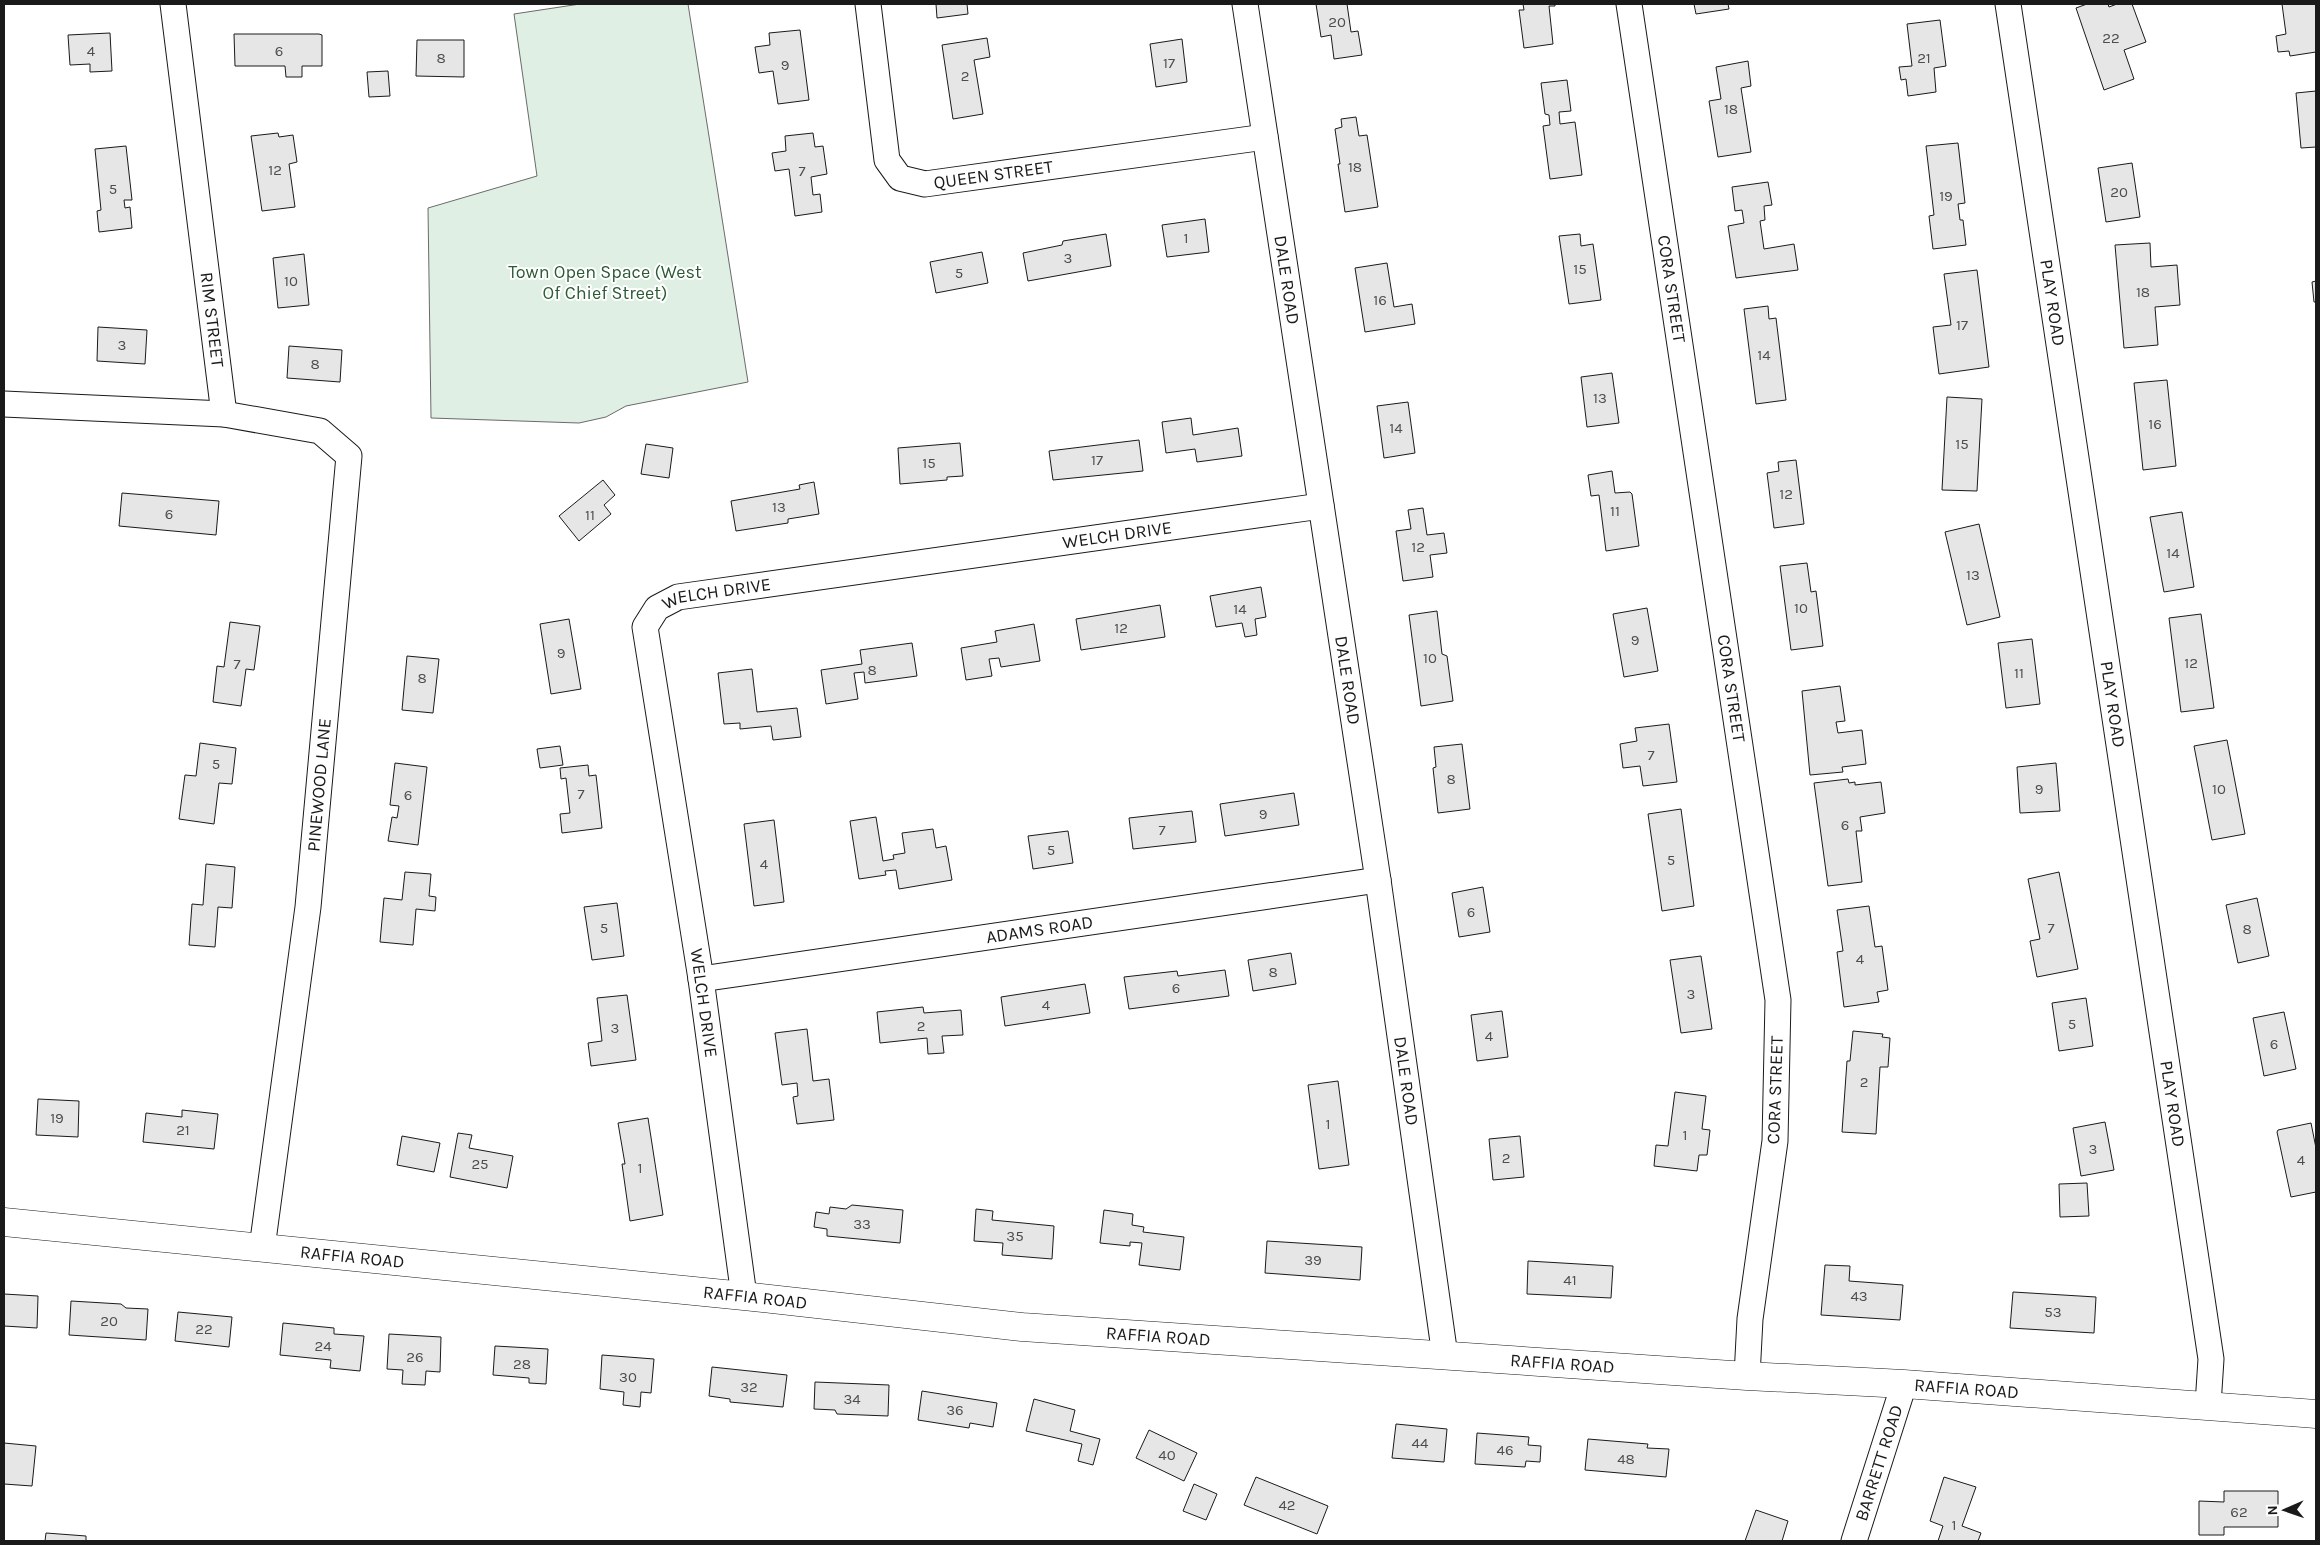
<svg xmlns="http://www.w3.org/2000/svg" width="2320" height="1545" font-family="Karla,sans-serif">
  <rect width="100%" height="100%" fill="#fff"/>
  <path fill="#e0efe3" stroke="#6a6a6a" d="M580,4H688L748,382L626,406L606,417L579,423L431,418L428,208L537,176L514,14Z"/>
  <g fill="#e6e6e6" stroke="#1a1a1a">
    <path d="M936,4H967L968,14L937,18Z"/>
    <path d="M1316,4H1347L1351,32L1358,31L1362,55L1334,59L1331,35L1321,37Z"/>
    <path d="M1523,4H1555V6H1549L1553,44L1524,48L1519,10H1524Z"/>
    <path d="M1694,4H1728L1729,9L1696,14Z"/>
    <path d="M2087,4H2108L2109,7L2117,4H2132L2146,42L2124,50L2134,79L2104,90L2076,8Z"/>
    <path d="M2282,4H2316V52L2290,56L2289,51L2278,52L2276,36L2286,34Z"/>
    <path d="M1940,20L1946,66L1934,68L1936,92L1908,96L1906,79L1901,80L1899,67L1912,66L1907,24Z"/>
    <path d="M800,30L809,100L778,104L773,71L759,73L755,47L770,45L769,33Z"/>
    <path d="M110,33L112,71L90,72V64L70,65L68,35Z"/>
    <path d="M234,34H319L322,35V66H302V77H286L285,66H235Z"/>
    <path d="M987,38L990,57L974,60L983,114L953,119L942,45Z"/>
    <path d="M1182,39L1187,82L1156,87L1150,44Z"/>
    <path d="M417,40H464V77L416,76Z"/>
    <path d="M1748,61L1751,86L1741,88L1751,152L1718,157L1709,101L1721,99L1716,67Z"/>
    <path d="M388,71L390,96L369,97L367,72Z"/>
    <path d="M1567,80L1571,111L1559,112L1560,124L1575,122L1582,175L1550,179L1543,126L1550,125L1549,115L1545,114L1541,83Z"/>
    <path d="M2316,91V147L2301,148L2296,93Z"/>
    <path d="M1356,117L1359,136L1367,135L1378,207L1345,212L1338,164H1340L1335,129L1342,127L1341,119Z"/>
    <path d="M278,133L279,137L293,135L297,162L289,164L295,207L262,211L251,136Z"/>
    <path d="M813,133L815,147L823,146L827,174L811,177L813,195L820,194L822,212L795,216L789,169L775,171L772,153L786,151L785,136Z"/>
    <path d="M1958,143L1965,203L1958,204L1960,220H1963L1966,245L1933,249L1929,216L1934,215L1926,146Z"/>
    <path d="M126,146L132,200H124L125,208L130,207L132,228L99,232L97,211L101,210L95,149Z"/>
    <path d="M2132,163L2140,217L2106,222L2098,168Z"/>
    <path d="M1768,182L1772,205L1764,206L1765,220L1760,221L1764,249L1794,244L1798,270L1736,278L1728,226L1744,223L1742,210L1735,211L1732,187Z"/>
    <path d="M1205,219L1209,252L1167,257L1162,225Z"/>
    <path d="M1106,234L1111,266L1028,281L1023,253L1062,245L1063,241Z"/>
    <path d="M1580,234L1581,246L1593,244L1601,300L1569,304L1559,236Z"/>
    <path d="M2150,243L2151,267L2177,265L2180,305L2155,307L2158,345L2124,348L2115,245Z"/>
    <path d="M982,252L988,283L936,293L930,262Z"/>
    <path d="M304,254L309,305L278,308L273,258Z"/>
    <path d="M1387,263L1394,307L1412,304L1415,324L1365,332L1355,268Z"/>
    <path d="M1977,270L1989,367L1939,374L1933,327L1951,325L1944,274Z"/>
    <path d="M2316,281V302H2314L2312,282Z"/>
    <path d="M1768,306L1769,319L1776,318L1786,400L1756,404L1744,309Z"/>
    <path d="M98,327L147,330L145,364L97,361Z"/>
    <path d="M289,346L342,350L340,382L287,378Z"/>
    <path d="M1612,373L1619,423L1587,427L1581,377Z"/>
    <path d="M2167,380L2176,466L2143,470L2134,383Z"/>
    <path d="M1947,397L1982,399L1977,491L1942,490Z"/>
    <path d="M1408,402L1415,453L1384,458L1377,406Z"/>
    <path d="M1191,418L1193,435L1238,428L1242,456L1197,462L1195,449L1166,453L1162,422Z"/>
    <path d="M1139,440L1143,471L1053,480L1049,451Z"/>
    <path d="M960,443L963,476L947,477V480L900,484L898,448Z"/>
    <path d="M646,444L673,448L669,478L641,474Z"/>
    <path d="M1796,460L1804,524L1774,528L1767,473L1779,471L1778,462Z"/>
    <path d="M1612,471L1615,493L1630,492L1632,494L1639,546L1606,551L1599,495L1591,496L1588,475Z"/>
    <path d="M603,480L615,495L604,505L611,514L579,541L559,516Z"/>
    <path d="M814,482L819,514L788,519V523L736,531L731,501L800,489L799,485Z"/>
    <path d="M122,493L219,501L216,535L119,526Z"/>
    <path d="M1423,508L1427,535L1444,533L1447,553L1430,555L1433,577L1403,581L1396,531L1411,529L1408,510Z"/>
    <path d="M2182,512L2194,587L2164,592L2150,517Z"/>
    <path d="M1979,524L2000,617L1967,625L1945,532Z"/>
    <path d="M1807,563L1811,592L1816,591L1823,646L1791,650L1780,566Z"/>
    <path d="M1261,587L1266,617L1255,619L1257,635L1245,637L1242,623L1216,627L1210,596Z"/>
    <path d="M1160,605L1165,637L1081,650L1076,619Z"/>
    <path d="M1647,608L1658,671L1624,677L1613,614Z"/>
    <path d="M1437,611L1442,654L1447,656L1453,701L1421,706L1409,615Z"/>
    <path d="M2201,614L2214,708L2181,712L2169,618Z"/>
    <path d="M569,619L581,689L551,694L540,624Z"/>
    <path d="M230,622L260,626L254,670L246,669L241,706L213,702L217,666L224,667Z"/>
    <path d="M1034,624L1040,661L1001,667L999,658L989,659L992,676L966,680L961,648L997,642L995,631Z"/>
    <path d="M2032,639L2040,704L2006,708L1998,643Z"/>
    <path d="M912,643L917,676L865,683L864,672L854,673L858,699L826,704L821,670L862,664L860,650Z"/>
    <path d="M407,656L439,659L433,713L402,710Z"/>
    <path d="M752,669L757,712L797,708L801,737L773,740L771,726L740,729V723L724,724L718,673Z"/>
    <path d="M1840,686L1845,721L1836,722L1838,733L1862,730L1866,764L1842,767L1843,772L1810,775L1802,691Z"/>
    <path d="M1669,724L1677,782L1643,786L1640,766L1623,768L1620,744L1637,741L1635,728Z"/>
    <path d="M2227,740L2245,834L2212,840L2194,746Z"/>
    <path d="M200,743L236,748L232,784L219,783L214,824L179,819L185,775L196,776Z"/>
    <path d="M1462,744L1470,809L1438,813L1433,768L1436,767L1434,747Z"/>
    <path d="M560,746L563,765L540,768L537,749Z"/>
    <path d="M395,763L427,767L418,845L388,841L392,817L397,818L399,806L390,805Z"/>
    <path d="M2056,763L2060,811L2020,813L2017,767Z"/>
    <path d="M588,765L589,776L596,775L602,828L562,833L560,814L570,813L566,778L561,779L560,768Z"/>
    <path d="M1848,779L1849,783L1855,782V785L1881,782L1885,813L1860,817L1862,831H1856L1862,882L1828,886L1814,783Z"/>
    <path d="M1294,793L1299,825L1225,836L1220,804Z"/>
    <path d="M1681,809L1694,906L1662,911L1648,814Z"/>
    <path d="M1192,811L1196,842L1133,849L1129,818Z"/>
    <path d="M876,817L883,861L894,859L893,855L905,853L902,833L933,829L936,848L946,846L952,880L899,889L896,870L885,871L886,875L859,879L850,821Z"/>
    <path d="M774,820L784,902L754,906L744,824Z"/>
    <path d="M1068,831L1073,863L1033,869L1028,836Z"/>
    <path d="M206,864L235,867L232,908L218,907L215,947L189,945L192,904L203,905Z"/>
    <path d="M405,872L431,874L429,896L436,897L435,911L416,909L413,945L380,942L384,898L402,900Z"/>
    <path d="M2059,872L2078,969L2037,977L2030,941L2040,939L2028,879Z"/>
    <path d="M1483,887L1490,932L1459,937L1452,893Z"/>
    <path d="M2257,898L2269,956L2238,963L2226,905Z"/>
    <path d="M617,903L624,956L592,960L584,907Z"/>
    <path d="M1869,906L1875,947L1882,946L1888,990L1877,992L1879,1002L1844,1007L1837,952L1843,951L1837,910Z"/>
    <path d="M1291,953L1296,984L1253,991L1248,960Z"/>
    <path d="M1701,956L1712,1029L1681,1033L1670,960Z"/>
    <path d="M1225,970L1229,996L1129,1009L1124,977L1177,971L1178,976Z"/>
    <path d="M1085,984L1090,1013L1005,1026L1001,997Z"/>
    <path d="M627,995L636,1060L591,1066L588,1043L602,1041L597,998Z"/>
    <path d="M2086,998L2093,1046L2059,1051L2052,1003Z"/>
    <path d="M923,1007L924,1013L961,1010L963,1035L942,1036L944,1053L928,1054L927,1038L880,1043L877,1012Z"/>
    <path d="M1502,1011L1508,1057L1477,1061L1471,1015Z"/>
    <path d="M2284,1012L2296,1069L2264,1076L2253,1018Z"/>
    <path d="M807,1029L813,1081L829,1079L834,1120L797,1124L793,1097L798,1096L797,1083L782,1085L775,1033Z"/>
    <path d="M1853,1031L1883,1034L1882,1037L1890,1038L1888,1067H1880L1876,1134L1842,1132L1847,1061H1850Z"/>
    <path d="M1338,1081L1349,1165L1319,1169L1308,1085Z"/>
    <path d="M1675,1092L1706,1096L1702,1129L1710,1130L1707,1155H1699L1697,1171L1654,1166L1656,1145L1668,1146Z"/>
    <path d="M38,1099L79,1101L78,1137L36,1135Z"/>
    <path d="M182,1110L218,1114L214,1149L143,1142L146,1113L182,1117Z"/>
    <path d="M648,1118L663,1215L630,1221L622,1164H625L618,1123Z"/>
    <path d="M2105,1122L2114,1170L2081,1176L2073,1128Z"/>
    <path d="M2311,1123L2316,1148V1192L2291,1197L2277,1132L2278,1130Z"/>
    <path d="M458,1133L472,1135L469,1148L513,1156L507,1188L450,1177Z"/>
    <path d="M402,1136L440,1143L434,1172L397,1165Z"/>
    <path d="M1520,1136L1524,1177L1493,1180L1489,1139Z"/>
    <path d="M2087,1183L2089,1216L2060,1217L2059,1184Z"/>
    <path d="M852,1205L903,1210L900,1243L827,1236V1229L814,1227L816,1212L829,1214L830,1207L846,1209Z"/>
    <path d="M976,1209L993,1211L992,1220L1054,1226L1052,1259L1002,1255L1003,1243L974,1241Z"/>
    <path d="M1104,1210L1133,1214L1132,1225L1144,1227L1143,1232L1184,1237L1180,1270L1139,1265L1142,1243L1130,1242V1246L1100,1243Z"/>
    <path d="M1267,1241L1362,1247L1360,1280L1265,1273Z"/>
    <path d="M1528,1261L1613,1266L1611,1298L1527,1294Z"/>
    <path d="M1825,1265L1850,1266L1849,1281L1903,1285L1900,1320L1821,1315Z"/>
    <path d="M2013,1292L2096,1297L2094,1333L2010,1328Z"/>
    <path d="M4,1294L38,1296L37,1328L4,1326Z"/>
    <path d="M71,1301L121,1304L126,1308L148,1309L146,1340L69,1335Z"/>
    <path d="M178,1312L232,1317L229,1347L175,1341Z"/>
    <path d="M283,1323L334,1328V1334L364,1336L360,1371L330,1368L331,1360L280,1355Z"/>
    <path d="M389,1334L441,1337L440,1372L426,1371L425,1385L402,1384L403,1370L387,1369Z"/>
    <path d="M495,1346L548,1349L546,1384L529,1383V1378L493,1375Z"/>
    <path d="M602,1355L654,1359L651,1393L641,1392L640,1407L623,1405L624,1392L600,1389Z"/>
    <path d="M712,1367L787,1375L783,1407L730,1402V1399L709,1396Z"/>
    <path d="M815,1382L889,1385L888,1416L837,1414L835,1410L814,1409Z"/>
    <path d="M922,1391L997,1403L993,1427L970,1423L969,1428L918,1420Z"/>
    <path d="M1034,1399L1075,1410L1070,1431L1100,1439L1093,1465L1078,1461L1082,1444L1026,1431Z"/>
    <path d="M1396,1424L1447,1429L1444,1462L1392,1458Z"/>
    <path d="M1149,1430L1197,1453L1184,1481L1136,1458Z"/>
    <path d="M1477,1433L1529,1437L1528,1445L1541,1446L1540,1462L1526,1461L1525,1467L1475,1464Z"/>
    <path d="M1588,1439L1648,1444L1647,1448L1669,1449L1666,1477L1585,1470Z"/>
    <path d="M4,1443L36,1446L32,1486L4,1484Z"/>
    <path d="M1256,1477L1328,1506L1317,1534L1244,1505Z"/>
    <path d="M1944,1477L1976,1487L1962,1526L1981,1533L1978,1541H1938L1943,1526L1930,1521Z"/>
    <path d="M1194,1484L1217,1494L1206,1520L1183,1511Z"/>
    <path d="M2224,1491H2278V1527H2224V1535H2199V1501L2224,1502Z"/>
    <path d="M1756,1510L1788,1521L1782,1541H1745Z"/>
    <path d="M46,1533L86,1536V1541H45Z"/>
  </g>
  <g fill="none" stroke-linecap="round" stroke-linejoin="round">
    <g stroke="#1a1a1a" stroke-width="27">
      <g id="minor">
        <path id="s1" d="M173,4L224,414"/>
        <path id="s2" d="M868,4L887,160L900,178L925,184L1265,137"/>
        <path id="s3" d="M1245,4L1378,880L1445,1356"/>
        <path id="s4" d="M1629,4L1778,1000L1775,1141L1750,1319L1747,1376"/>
        <path id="s5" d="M2008,4L2211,1359L2208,1405"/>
        <path d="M4,404L224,414L320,431L349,456L308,907L262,1248"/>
        <path id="s6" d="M701,979L1378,880"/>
        <path id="s7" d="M744,1296L701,979L645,627L657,608L678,597L1321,506"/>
        <path id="s8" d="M1854,1541L1904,1384"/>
      </g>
    </g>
    <g stroke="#1a1a1a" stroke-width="29">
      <g id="secondary">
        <path id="s9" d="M4,1222L744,1296L1022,1327L1747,1376L1904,1384L2316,1414"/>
      </g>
    </g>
    <use href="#minor" stroke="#fff" stroke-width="25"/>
    <use href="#secondary" stroke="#fff" stroke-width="28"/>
  </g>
  <g text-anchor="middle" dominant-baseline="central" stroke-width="4" stroke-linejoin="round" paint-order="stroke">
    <g font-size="15" fill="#4d4d4d">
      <text x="1337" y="22">20</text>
      <text x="2111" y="38">22</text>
      <text x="91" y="51">4</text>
      <text x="279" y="51">6</text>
      <text x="441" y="58">8</text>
      <text x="1924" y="58">21</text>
      <text x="1169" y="63">17</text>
      <text x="785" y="65">9</text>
      <text x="965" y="76">2</text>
      <text x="1731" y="109">18</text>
      <text x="1355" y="167">18</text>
      <text x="275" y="170">12</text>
      <text x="802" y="171">7</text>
      <text x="113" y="189">5</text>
      <text x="2119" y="192">20</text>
      <text x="1946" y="196">19</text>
      <text x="1186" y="238">1</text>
      <text x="1068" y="258">3</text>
      <text x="1580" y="269">15</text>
      <text x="959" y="273">5</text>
      <text x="291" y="281">10</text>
      <text x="2143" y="292">18</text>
      <text x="1380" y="300">16</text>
      <text x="1962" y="325">17</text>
      <text x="122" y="345">3</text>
      <text x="1764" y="355">14</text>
      <text x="315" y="364">8</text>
      <text x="1600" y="398">13</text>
      <text x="2155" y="424">16</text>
      <text x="1396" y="428">14</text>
      <text x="1962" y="444">15</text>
      <text x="1097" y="460">17</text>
      <text x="929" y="463">15</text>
      <text x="1786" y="494">12</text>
      <text x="779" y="507">13</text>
      <text x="1615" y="511">11</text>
      <text x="169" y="514">6</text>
      <text x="590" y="515">11</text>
      <text x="1418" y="547">12</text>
      <text x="2173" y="553">14</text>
      <text x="1973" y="575">13</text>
      <text x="1801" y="608">10</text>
      <text x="1240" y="609">14</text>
      <text x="1121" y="628">12</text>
      <text x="1635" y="640">9</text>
      <text x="561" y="653">9</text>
      <text x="1430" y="658">10</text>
      <text x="2191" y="663">12</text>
      <text x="237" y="664">7</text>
      <text x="872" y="670">8</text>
      <text x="2019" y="673">11</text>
      <text x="422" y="678">8</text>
      <text x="1651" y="755">7</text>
      <text x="216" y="764">5</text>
      <text x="1451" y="779">8</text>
      <text x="2039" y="789">9</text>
      <text x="2219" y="789">10</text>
      <text x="581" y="794">7</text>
      <text x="408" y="795">6</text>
      <text x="1263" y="814">9</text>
      <text x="1845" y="825">6</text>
      <text x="1162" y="830">7</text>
      <text x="1051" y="850">5</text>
      <text x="1671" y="860">5</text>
      <text x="764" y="864">4</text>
      <text x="1471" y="912">6</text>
      <text x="604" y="928">5</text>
      <text x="2051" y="928">7</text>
      <text x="2247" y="929">8</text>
      <text x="1860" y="959">4</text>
      <text x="1273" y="972">8</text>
      <text x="1176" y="988">6</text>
      <text x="1691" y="994">3</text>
      <text x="1046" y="1005">4</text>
      <text x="2072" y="1024">5</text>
      <text x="921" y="1026">2</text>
      <text x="615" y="1028">3</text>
      <text x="1489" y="1036">4</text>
      <text x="2274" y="1044">6</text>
      <text x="1864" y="1082">2</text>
      <text x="57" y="1118">19</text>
      <text x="1328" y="1124">1</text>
      <text x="183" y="1130">21</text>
      <text x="1685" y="1135">1</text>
      <text x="2093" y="1149">3</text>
      <text x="1506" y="1158">2</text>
      <text x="2301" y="1160">4</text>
      <text x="480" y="1164">25</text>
      <text x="640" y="1168">1</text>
      <text x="862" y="1224">33</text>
      <text x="1015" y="1236">35</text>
      <text x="1313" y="1260">39</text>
      <text x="1570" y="1280">41</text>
      <text x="1859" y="1296">43</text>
      <text x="2053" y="1312">53</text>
      <text x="109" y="1321">20</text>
      <text x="204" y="1329">22</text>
      <text x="323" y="1346">24</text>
      <text x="415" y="1357">26</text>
      <text x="522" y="1364">28</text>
      <text x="628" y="1377">30</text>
      <text x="749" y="1387">32</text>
      <text x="852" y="1399">34</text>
      <text x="955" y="1410">36</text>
      <text x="1420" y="1443">44</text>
      <text x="1505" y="1450">46</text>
      <text x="1167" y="1455">40</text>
      <text x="1626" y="1459">48</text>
      <text x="1287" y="1505">42</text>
      <text x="2239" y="1512">62</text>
      <text x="1954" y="1525">1</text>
    </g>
    <g font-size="18" fill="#1a1a1a" stroke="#fff">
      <text stroke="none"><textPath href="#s2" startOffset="274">QUEEN STREET</textPath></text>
      <text stroke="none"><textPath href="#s3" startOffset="279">DALE ROAD</textPath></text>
      <text stroke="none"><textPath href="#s4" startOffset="288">CORA STREET</textPath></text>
      <text stroke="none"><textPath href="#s5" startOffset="302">PLAY ROAD</textPath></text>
      <text stroke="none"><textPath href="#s1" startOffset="318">RIM STREET</textPath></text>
      <text stroke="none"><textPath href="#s7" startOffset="1166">WELCH DRIVE</textPath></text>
      <text stroke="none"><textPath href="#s7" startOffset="761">WELCH DRIVE</textPath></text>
      <text stroke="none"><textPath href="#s3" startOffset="684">DALE ROAD</textPath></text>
      <text stroke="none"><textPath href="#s4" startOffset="692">CORA STREET</textPath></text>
      <text stroke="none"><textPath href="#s5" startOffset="708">PLAY ROAD</textPath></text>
      <text transform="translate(319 785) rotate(-85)">PINEWOOD LANE</text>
      <text stroke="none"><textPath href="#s6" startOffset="342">ADAMS ROAD</textPath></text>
      <text transform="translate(704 1003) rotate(82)">WELCH DRIVE</text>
      <text stroke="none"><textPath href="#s3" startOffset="1089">DALE ROAD</textPath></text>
      <text transform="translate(1775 1090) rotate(-88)">CORA STREET</text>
      <text stroke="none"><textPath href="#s5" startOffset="1112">PLAY ROAD</textPath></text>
      <text stroke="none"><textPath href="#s9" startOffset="350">RAFFIA ROAD</textPath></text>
      <text stroke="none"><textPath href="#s9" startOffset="755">RAFFIA ROAD</textPath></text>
      <text stroke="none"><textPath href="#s9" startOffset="1160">RAFFIA ROAD</textPath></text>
      <text stroke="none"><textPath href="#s9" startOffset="1565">RAFFIA ROAD</textPath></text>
      <text stroke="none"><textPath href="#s9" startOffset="1970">RAFFIA ROAD</textPath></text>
      <text stroke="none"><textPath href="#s8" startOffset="82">BARRETT ROAD</textPath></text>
    </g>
    <g font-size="18" fill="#2b5a34" stroke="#fff">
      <text x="605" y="272">Town Open Space (West<tspan x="605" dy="21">Of Chief Street)</tspan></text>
    </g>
  </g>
  <rect width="2320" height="1545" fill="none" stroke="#1a1a1a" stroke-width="10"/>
  <g transform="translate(2285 1510) rotate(268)" stroke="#ffffff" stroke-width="4" paint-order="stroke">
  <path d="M0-4L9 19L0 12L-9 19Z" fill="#1a1a1a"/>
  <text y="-8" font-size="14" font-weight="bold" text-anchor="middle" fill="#1a1a1a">N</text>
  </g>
</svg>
